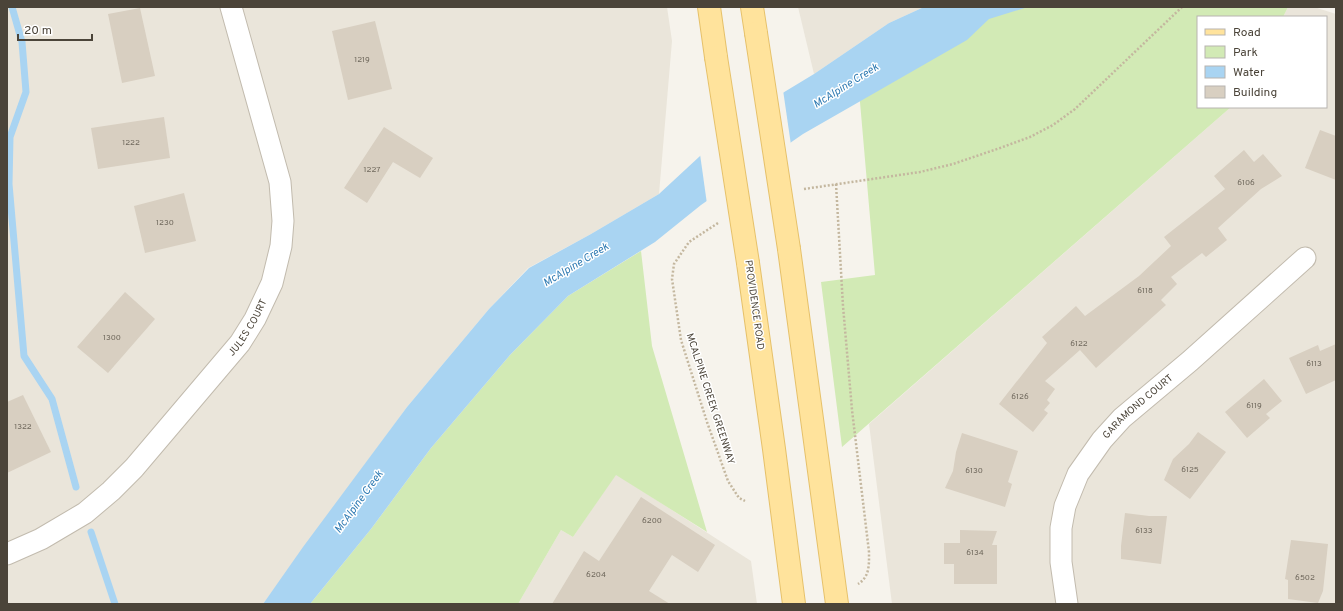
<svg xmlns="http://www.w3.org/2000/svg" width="1343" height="611" font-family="Overpass,sans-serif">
  <rect width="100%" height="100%" fill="#f6f3ec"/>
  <g fill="#eae5da">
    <path d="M7,7H667L672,41L659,194L591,234L528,268L489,309L407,407L263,604H7Z"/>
    <path d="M798,7H924L889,23L814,74Z"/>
    <path d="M1288,7H1314L1336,14V604H892L869,424L1231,107H1326V17H1283Z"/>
    <path d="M616,474L751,561L757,604H518L561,530L573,537Z"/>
  </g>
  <g fill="#d2eab5">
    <path d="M973,7H1288L1283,17H1198V107H1231L842,447L821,282L875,275L858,79Z"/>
    <path d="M641,251L652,346L707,532L616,475L573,537L561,530L518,604H310L371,529L431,448L510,355L568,296Z"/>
  </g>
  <path fill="#a9d4f2" d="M924,7H1028L989,19L967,40L803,134L701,205L655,242L568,296L510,355L431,448L371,529L310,604H263L303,547L407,407L489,309L529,268L591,234L659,194L740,119L814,74L889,23Z"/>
  <path fill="#f6f3ec" d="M783,90L791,145L707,204L700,154L739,118Z"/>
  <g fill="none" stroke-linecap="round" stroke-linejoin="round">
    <g stroke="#a9d4f2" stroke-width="7">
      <path d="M12,7L22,42L26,92L10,137L9,184L24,356L52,399L76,487"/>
      <path d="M91,532L115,604"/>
    </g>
  </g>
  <g fill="#d8cfc1">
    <path d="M140,8L155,76L122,83L108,14Z"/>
    <path d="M375,21L392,89L348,100L332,31Z"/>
    <path d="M164,117L170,158L98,169L91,128Z"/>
    <path d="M384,127L433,158L420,178L393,162L367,203L344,188Z"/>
    <path d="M1320,130L1336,136V180L1305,168Z"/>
    <path d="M1244,150L1254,162L1263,154L1282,176L1261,189L1218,228L1227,240L1206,257L1202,253L1171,277L1177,284L1161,300L1166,305L1096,368L1080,350L1045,381L1055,389L1047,400L1050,403L1044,410L1048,413L1033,432L999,404L1047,343L1042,337L1076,306L1085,316L1139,276L1171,246L1164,237L1225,189L1214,176Z"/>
    <path d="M184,193L196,241L145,253L134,206Z"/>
    <path d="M125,292L155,319L108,373L77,347Z"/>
    <path d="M1336,344V380L1306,394L1289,358L1318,345L1320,351Z"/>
    <path d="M1264,379L1282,401L1266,414L1270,418L1247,438L1225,412Z"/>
    <path d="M23,395L51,452L7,473V402Z"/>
    <path d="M1198,432L1226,452L1190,499L1164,480L1173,459L1189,444Z"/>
    <path d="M962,433L1018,451L1008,482L1012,484L1005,507L945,488L953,471L956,452Z"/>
    <path d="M641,497L715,545L698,572L672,555L649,591L670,604H552L584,551L599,561Z"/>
    <path d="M1125,513L1149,516H1167L1161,564L1121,559V546Z"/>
    <path d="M960,530L997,531L992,545H997V584H954V564H944V543H960Z"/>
    <path d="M1291,540L1328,544L1323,591L1318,603L1288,599V580L1285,579Z"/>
  </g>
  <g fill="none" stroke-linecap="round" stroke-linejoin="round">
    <g stroke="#c2bbae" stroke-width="23">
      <g id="street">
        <path id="s1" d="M7,554L41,539L85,513L111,491L134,468L240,343L255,319L272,283L281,246L283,221L280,182L231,7"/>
        <path id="s2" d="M1067,604L1061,562V528L1065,506L1078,474L1102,440L1122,418L1190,361L1305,258"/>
      </g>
    </g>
    <g stroke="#e6c16a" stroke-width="24">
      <g id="primary">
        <path d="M709,7L716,57"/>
        <path d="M752,7L756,33"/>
        <path d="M789,249L837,604"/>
        <path d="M748,263L774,449L794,604"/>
      </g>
    </g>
    <g stroke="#c4b79f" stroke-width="2.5" stroke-dasharray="2 2" stroke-linecap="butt">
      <path d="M836,184L843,306L852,410L869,552C869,564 870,577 858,584"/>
      <path d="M804,189L920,172L953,164L1000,148L1030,137L1053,125L1075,109L1182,7"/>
      <path d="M718,223L689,242L674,264L672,279L681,340L707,422L728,481L739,498L745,501"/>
    </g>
    <use href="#street" stroke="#fff" stroke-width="21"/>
    <use href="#primary" stroke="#ffe39c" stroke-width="22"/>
    <g stroke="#e6c16a" stroke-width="24" stroke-linecap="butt">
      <g id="primary-bridge">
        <path d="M756,33L789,249"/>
        <path d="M716,57L748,263"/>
      </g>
    </g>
    <use href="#primary-bridge" stroke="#ffe39c" stroke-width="22"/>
  </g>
  <g text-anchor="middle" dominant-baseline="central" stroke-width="3" stroke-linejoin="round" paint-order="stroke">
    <g font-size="8" fill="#6e675b">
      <text x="362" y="60">1219</text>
      <text x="131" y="143">1222</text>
      <text x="372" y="170">1227</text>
      <text x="1246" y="183">6106</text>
      <text x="165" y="223">1230</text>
      <text x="1145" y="291">6118</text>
      <text x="112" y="338">1300</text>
      <text x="1079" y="344">6122</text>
      <text x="1314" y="364">6113</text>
      <text x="1020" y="397">6126</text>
      <text x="1254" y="406">6119</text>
      <text x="23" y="427">1322</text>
      <text x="1190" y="470">6125</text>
      <text x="974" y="471">6130</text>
      <text x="652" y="521">6200</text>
      <text x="1144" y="531">6133</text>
      <text x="975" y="553">6134</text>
      <text x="596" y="575">6204</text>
      <text x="1305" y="578">6502</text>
    </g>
    <g font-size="10" fill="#4b4439" stroke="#fff">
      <text transform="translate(754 305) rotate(82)">PROVIDENCE ROAD</text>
      <text stroke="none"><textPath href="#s1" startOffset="336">JULES COURT</textPath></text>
      <text transform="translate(710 399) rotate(72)">MCALPINE CREEK GREENWAY</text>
      <text stroke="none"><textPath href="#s2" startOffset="224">GARAMOND COURT</textPath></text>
    </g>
    <g font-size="11" font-style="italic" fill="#2e7ab2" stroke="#fff">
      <text transform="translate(846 86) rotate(-32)">McAlpine Creek</text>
      <text transform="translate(576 265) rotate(-31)">McAlpine Creek</text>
      <text transform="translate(359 502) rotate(-54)">McAlpine Creek</text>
    </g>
  </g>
  <rect width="1343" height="611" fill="none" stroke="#4b4439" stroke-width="16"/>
  <rect x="1197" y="16" width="130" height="92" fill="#ffffff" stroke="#b7b4b0"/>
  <rect x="1205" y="29" width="20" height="6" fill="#ffe39c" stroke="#b7b4b0"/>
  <text x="1233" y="36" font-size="12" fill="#4b4439">Road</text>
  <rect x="1205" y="46" width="20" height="12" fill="#d2eab5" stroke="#b7b4b0"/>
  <text x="1233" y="56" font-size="12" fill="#4b4439">Park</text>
  <rect x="1205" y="66" width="20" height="12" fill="#a9d4f2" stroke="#b7b4b0"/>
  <text x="1233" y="76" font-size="12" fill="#4b4439">Water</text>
  <rect x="1205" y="86" width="20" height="12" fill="#d8cfc1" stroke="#b7b4b0"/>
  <text x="1233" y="96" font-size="12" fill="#4b4439">Building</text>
  <path d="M18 34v6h74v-6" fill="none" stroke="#4b4439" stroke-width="2"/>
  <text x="24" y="34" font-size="12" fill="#4b4439" stroke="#ffffff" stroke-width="3" paint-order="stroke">20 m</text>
</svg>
